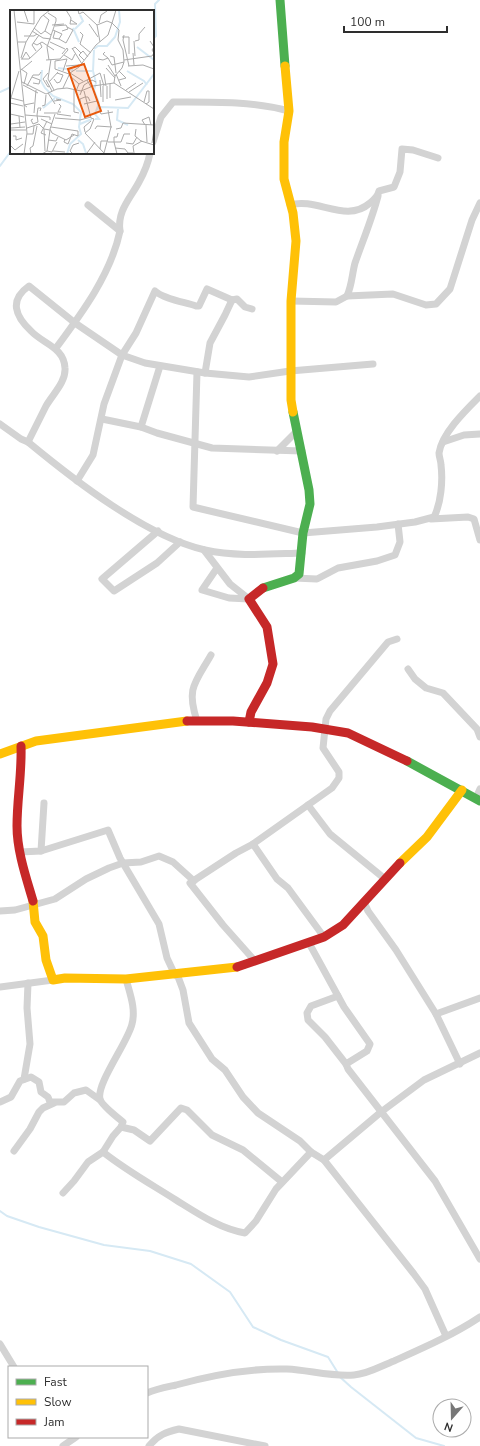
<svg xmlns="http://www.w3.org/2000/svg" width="480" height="1446" font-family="'Nunito Sans',sans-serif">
  <rect width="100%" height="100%" fill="#fff"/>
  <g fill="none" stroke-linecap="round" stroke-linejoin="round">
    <g stroke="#d6e9f4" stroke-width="2">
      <path d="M153,39L156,36L155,4L159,0"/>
      <path d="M0,92L11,87"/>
      <path d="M0,166L11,151"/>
      <path d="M0,1211L7,1216L39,1227L104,1245L150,1251L191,1264L230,1292L253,1327L281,1340L328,1357L338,1373"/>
      <path d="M340,1377L351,1387L416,1438L444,1446"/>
    </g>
    <g stroke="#d3d3d3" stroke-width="7">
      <path d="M153,142L161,117L173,102C213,102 251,101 289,111"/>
      <path d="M290,205C317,197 346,224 370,203C375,199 378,196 379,191L394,187L400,172L402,149L413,150L438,158"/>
      <path d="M120,231C117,211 130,199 139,182C144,173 148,164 150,153"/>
      <path d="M347,296L393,294L426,305L436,304L450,289L472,220L480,203"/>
      <path d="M291,301L336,302L347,296C352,285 352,274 355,263C363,240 372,219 378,196"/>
      <path d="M56,348C82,313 111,274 120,231L88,205"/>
      <path d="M197,372L193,507L303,533L377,527L415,522L434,517C441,503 443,481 441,465C441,461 439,457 439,453C442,433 466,410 480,396"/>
      <path d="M205,373L210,343L225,315L232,300"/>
      <path d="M102,419L141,427L157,433L212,448L302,451"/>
      <path d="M0,424L21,439L28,442C74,480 147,537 205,550C236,557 270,554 302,553"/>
      <path d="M141,427L160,366"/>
      <path d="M28,442C34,430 40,418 46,406C53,394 66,382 65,368C64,347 43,344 31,331C15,316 9,300 29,286L75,323L122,355L145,363L205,373L249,377L290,371L373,364"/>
      <path d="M443,442L464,435L480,434"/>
      <path d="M277,451L297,431"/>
      <path d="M77,481L93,455L104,404L122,355L136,333L155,291C164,299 184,302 196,306H199L207,289L232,300L237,299L245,307L252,309"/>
      <path d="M431,519L468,517L474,519L480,540"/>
      <path d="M158,531L102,579L114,591L157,563L180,542"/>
      <path d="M204,550L230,584L249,599L229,598L202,590L217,568"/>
      <path d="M294,578L317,579L338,568L377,561L395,555L400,542L398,524"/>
      <path d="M408,669L415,679L426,688L443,693L477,729L480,737"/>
      <path d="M197,721C186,688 195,683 211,655"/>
      <path d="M476,798L480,789"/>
      <path d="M308,805L330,834L385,879"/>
      <path d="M253,844L277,879L288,888L324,937"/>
      <path d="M41,851L44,803"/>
      <path d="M20,852L41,851L108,830L120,858L159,924L167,958L175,975"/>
      <path d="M364,902L368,911L396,950L436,1014L460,1064"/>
      <path d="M0,911L15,910L55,899L86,879L109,868L123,863L141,862L159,856L173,862L194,881"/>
      <path d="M309,943L344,1007L370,1044L367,1051L346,1064L348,1069L435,1181L480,1259"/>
      <path d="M254,960L223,925L190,883L236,853L253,844L332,788L339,778V772L323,748L326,719L330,711L388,642L397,639"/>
      <path d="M177,974L183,990L189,1023L212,1059L225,1070L243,1097L258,1113L300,1141L311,1152L324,1160L414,1274L425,1289L446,1336"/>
      <path d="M0,987L53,980"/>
      <path d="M338,996L311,1006L307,1013L308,1020L325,1037L346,1064"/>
      <path d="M436,1014L480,998"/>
      <path d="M24,1079L30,1044L27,1008L28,983"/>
      <path d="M0,1102L11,1097L20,1081L31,1077L39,1082L41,1092L48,1097L50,1102H64L74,1093L86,1090L100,1100"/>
      <path d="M121,1127L134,1130L150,1141L181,1108L187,1110L212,1135L243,1150L282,1182"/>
      <path d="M14,1151L30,1129L39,1112L43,1108L54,1103"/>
      <path d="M103,1152C127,1171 151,1184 176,1200C197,1213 220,1229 245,1233L256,1221L276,1189L311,1152"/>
      <path d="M324,1160L381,1112L424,1080L480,1053"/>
      <path d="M63,1193L74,1181L88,1162L103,1152L113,1136L121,1127L123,1122C118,1118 101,1104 100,1099C96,1084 128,1042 132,1024C136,1009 130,994 126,979"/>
      <path d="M0,1344L14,1367"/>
      <path d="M147,1393C156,1389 167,1387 176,1385C212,1375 249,1368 287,1369C309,1370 331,1377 354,1375C368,1374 381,1366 394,1361C423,1348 453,1335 480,1317"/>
      <path d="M63,1446L76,1437"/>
      <path d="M149,1446C158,1435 166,1432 179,1429L265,1446"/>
    </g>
    <g stroke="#4caf50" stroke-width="9">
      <path d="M280,0L285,66"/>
      <path d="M263,588L294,578L299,574L303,533L310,504L309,490L293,412"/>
      <path d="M407,761L480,801"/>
    </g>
    <g stroke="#ffc107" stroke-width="9">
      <path d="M285,66L289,111L284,142V179L293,213L296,241L291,301V400L293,412"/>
      <path d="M0,754L36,741L187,721"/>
      <path d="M400,863L427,837L462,790"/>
      <path d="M33,901L35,922L43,936L46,960L53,980L65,978L126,979L237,967"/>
    </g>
    <g stroke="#c62828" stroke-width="9">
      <path d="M187,721H233L312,727L348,733L407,761"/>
      <path d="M249,722L251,712L267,683L273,664L267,627L249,599L263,588"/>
      <path d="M21,746C22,773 17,799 17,826C17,851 26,877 33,901"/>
      <path d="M237,967L324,937L343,925L400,863"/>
    </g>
  </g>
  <g transform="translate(10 10)">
    <rect width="144" height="144" fill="#fff"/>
    <path fill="none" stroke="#d6e9f4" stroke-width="2" d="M63,18L69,32M65,19L73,11L70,5M127,37L144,50M84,39L88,36H97L105,27L110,12L109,0M84,40L83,61L86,73L84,80L89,93L85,104L89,109H85M48,58L63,60M32,60L31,71L35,78L43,86L63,94L71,102L69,117L71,124L60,134L57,144M66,61H82M117,61L134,71L137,75M33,98L45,88M108,99L107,110L118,115M86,100L91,97L118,98L144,64M70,114L82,109M68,130L73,134L76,143"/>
    <path fill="none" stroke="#ababab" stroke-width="1" d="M4,0L17,123L14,144M14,0L18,12M56,0L61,8L60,14H67L61,10M68,0L69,4L73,2L87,15L97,11L102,13M38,3L46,8V11L37,37L39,50M33,5L39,10L35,21M7,12L24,14V0M89,13L91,5L97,1M79,14L88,27M42,15L54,14M87,15L90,32M45,16L56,15L58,19L52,21M24,18L31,24L35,21L41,25M43,20L52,24L49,29L56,33L63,20L57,17M22,21L33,28L41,29M45,21L43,28L49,29M70,22L73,25L70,34L81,43M114,25L113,30L119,56M14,26H24L27,24M112,27H119V44M124,31L125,46M125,31L129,30V24L135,17M140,31L144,37L142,40L144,43M8,32H16L31,7L40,0M40,32L55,39M23,33L27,35L32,32L44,40M62,38L72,54M62,39L65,37L71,43M26,41L22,35L29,25M123,43L124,55M54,45L62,50L65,44M100,46L104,47L106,63M11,48L16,32M98,48L102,55L114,52M11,49H19L32,37L30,33M12,49L16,42L20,48M41,49L38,69L44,80M88,49L93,50L98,48L93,44L95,42M36,50L50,49L58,40L57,38L52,44M74,50L69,45L73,41L78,47M114,50L142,46L144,43M98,55L105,66M56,56L69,55M118,56L133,55L144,59M96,58L105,68M11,59L17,63L14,74M45,59V51L57,49M45,59L59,64M11,60L22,51M53,61L57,49M109,61L116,68L109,70M38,63L33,69L38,77L40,76M60,63L73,71M94,64L96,76M106,64L111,76M59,65L69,74M22,67L30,70L29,74L23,73M44,69L47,73L50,72L53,65L47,63M36,70L42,81M77,70L90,63L94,76M90,70L91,87M12,72L36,84L47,79L57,78L71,81L83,76L104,73L105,66L112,58L114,52L113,40L108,30L109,20L102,13L106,0M39,72L48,62M104,73L144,99M100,74V88M13,75L28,83M17,76L23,65H29L31,62M93,76V92M97,76V89M53,78L60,63L69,57L86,35L98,25L102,13M64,80V102L69,103M116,80L126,73M66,81L69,74L77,70L81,77M74,81L81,108L84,109L80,119L75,123L95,144M119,82L133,73M38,83L45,94M70,85L74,75L82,70L86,72M1,88L13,91M105,90L121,87M0,91L9,61M44,91L51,90L46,89M134,92L137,81H139M0,93L13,96M49,94L51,96L48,102H51M70,94V89L75,87H78L80,91M74,94L87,91M136,94L139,92V81M32,96L35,95L36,85M17,97L14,95L24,93M90,102L91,104L103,102M24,103L26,80M34,103H48M0,104L14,107M45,104L40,119L42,123L56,130L64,125M47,104L61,106M15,105L40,107V110M27,105L28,98H31L30,101M9,106L10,118M45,108L70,110L81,107M23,109L21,110L23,114L28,112L27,105M31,109L42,114M1,114L15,112M135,115L132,110L139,107L141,115M136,115L137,132M41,117L68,121V126L62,124L58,134L54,132L55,129M1,118L15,117M17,118L29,114L34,119L40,120L37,141L32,144M34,119L35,141M85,119L87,116L102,117M106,119L111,118L113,113L144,115M126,119L125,126L131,131L144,135M1,120H16M75,122L74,117L81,111M17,124H23L24,116M36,125L31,123L37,111M3,126H6V130L12,128M38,130L46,131L48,127M98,132H111L114,124H120M104,132V127H107L108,123M104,132L107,144M116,133L123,134L127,127M142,133L144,120M0,135L5,140L13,134M105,138L115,139L118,143H123M90,139L91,131H98M37,141L42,142L47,132M43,141L55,142M62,143L60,141L63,135L69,133M77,143L85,132M94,143L101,117L98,100M124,143L123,136L132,131M21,144L20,138L23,136L27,116"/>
    <path fill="#e8590c" fill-opacity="0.15" stroke="#e8590c" stroke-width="2" d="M74,54L91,101L75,107L58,59Z"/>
    <rect width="144" height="144" fill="none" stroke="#2e2e2e" stroke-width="2"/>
  </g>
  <rect x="8" y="1366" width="140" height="72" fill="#ffffff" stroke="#ababab"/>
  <rect x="16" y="1379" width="20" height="6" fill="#4caf50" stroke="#ababab"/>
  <text x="44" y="1386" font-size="12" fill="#2e2e2e">Fast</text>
  <rect x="16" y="1399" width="20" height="6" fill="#ffc107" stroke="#ababab"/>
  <text x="44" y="1406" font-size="12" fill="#2e2e2e">Slow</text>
  <rect x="16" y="1419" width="20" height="6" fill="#c62828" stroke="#ababab"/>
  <text x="44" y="1426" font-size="12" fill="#2e2e2e">Jam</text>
  <g transform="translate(452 1418) rotate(200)"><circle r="19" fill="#ffffff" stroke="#ababab"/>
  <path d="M0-3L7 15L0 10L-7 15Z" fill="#777777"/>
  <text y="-6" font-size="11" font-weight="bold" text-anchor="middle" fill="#2e2e2e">N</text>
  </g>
  <path d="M344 26v6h103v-6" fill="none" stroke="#2e2e2e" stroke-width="2"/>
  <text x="350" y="26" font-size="12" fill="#2e2e2e" stroke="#ffffff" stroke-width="3" paint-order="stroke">100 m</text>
</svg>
